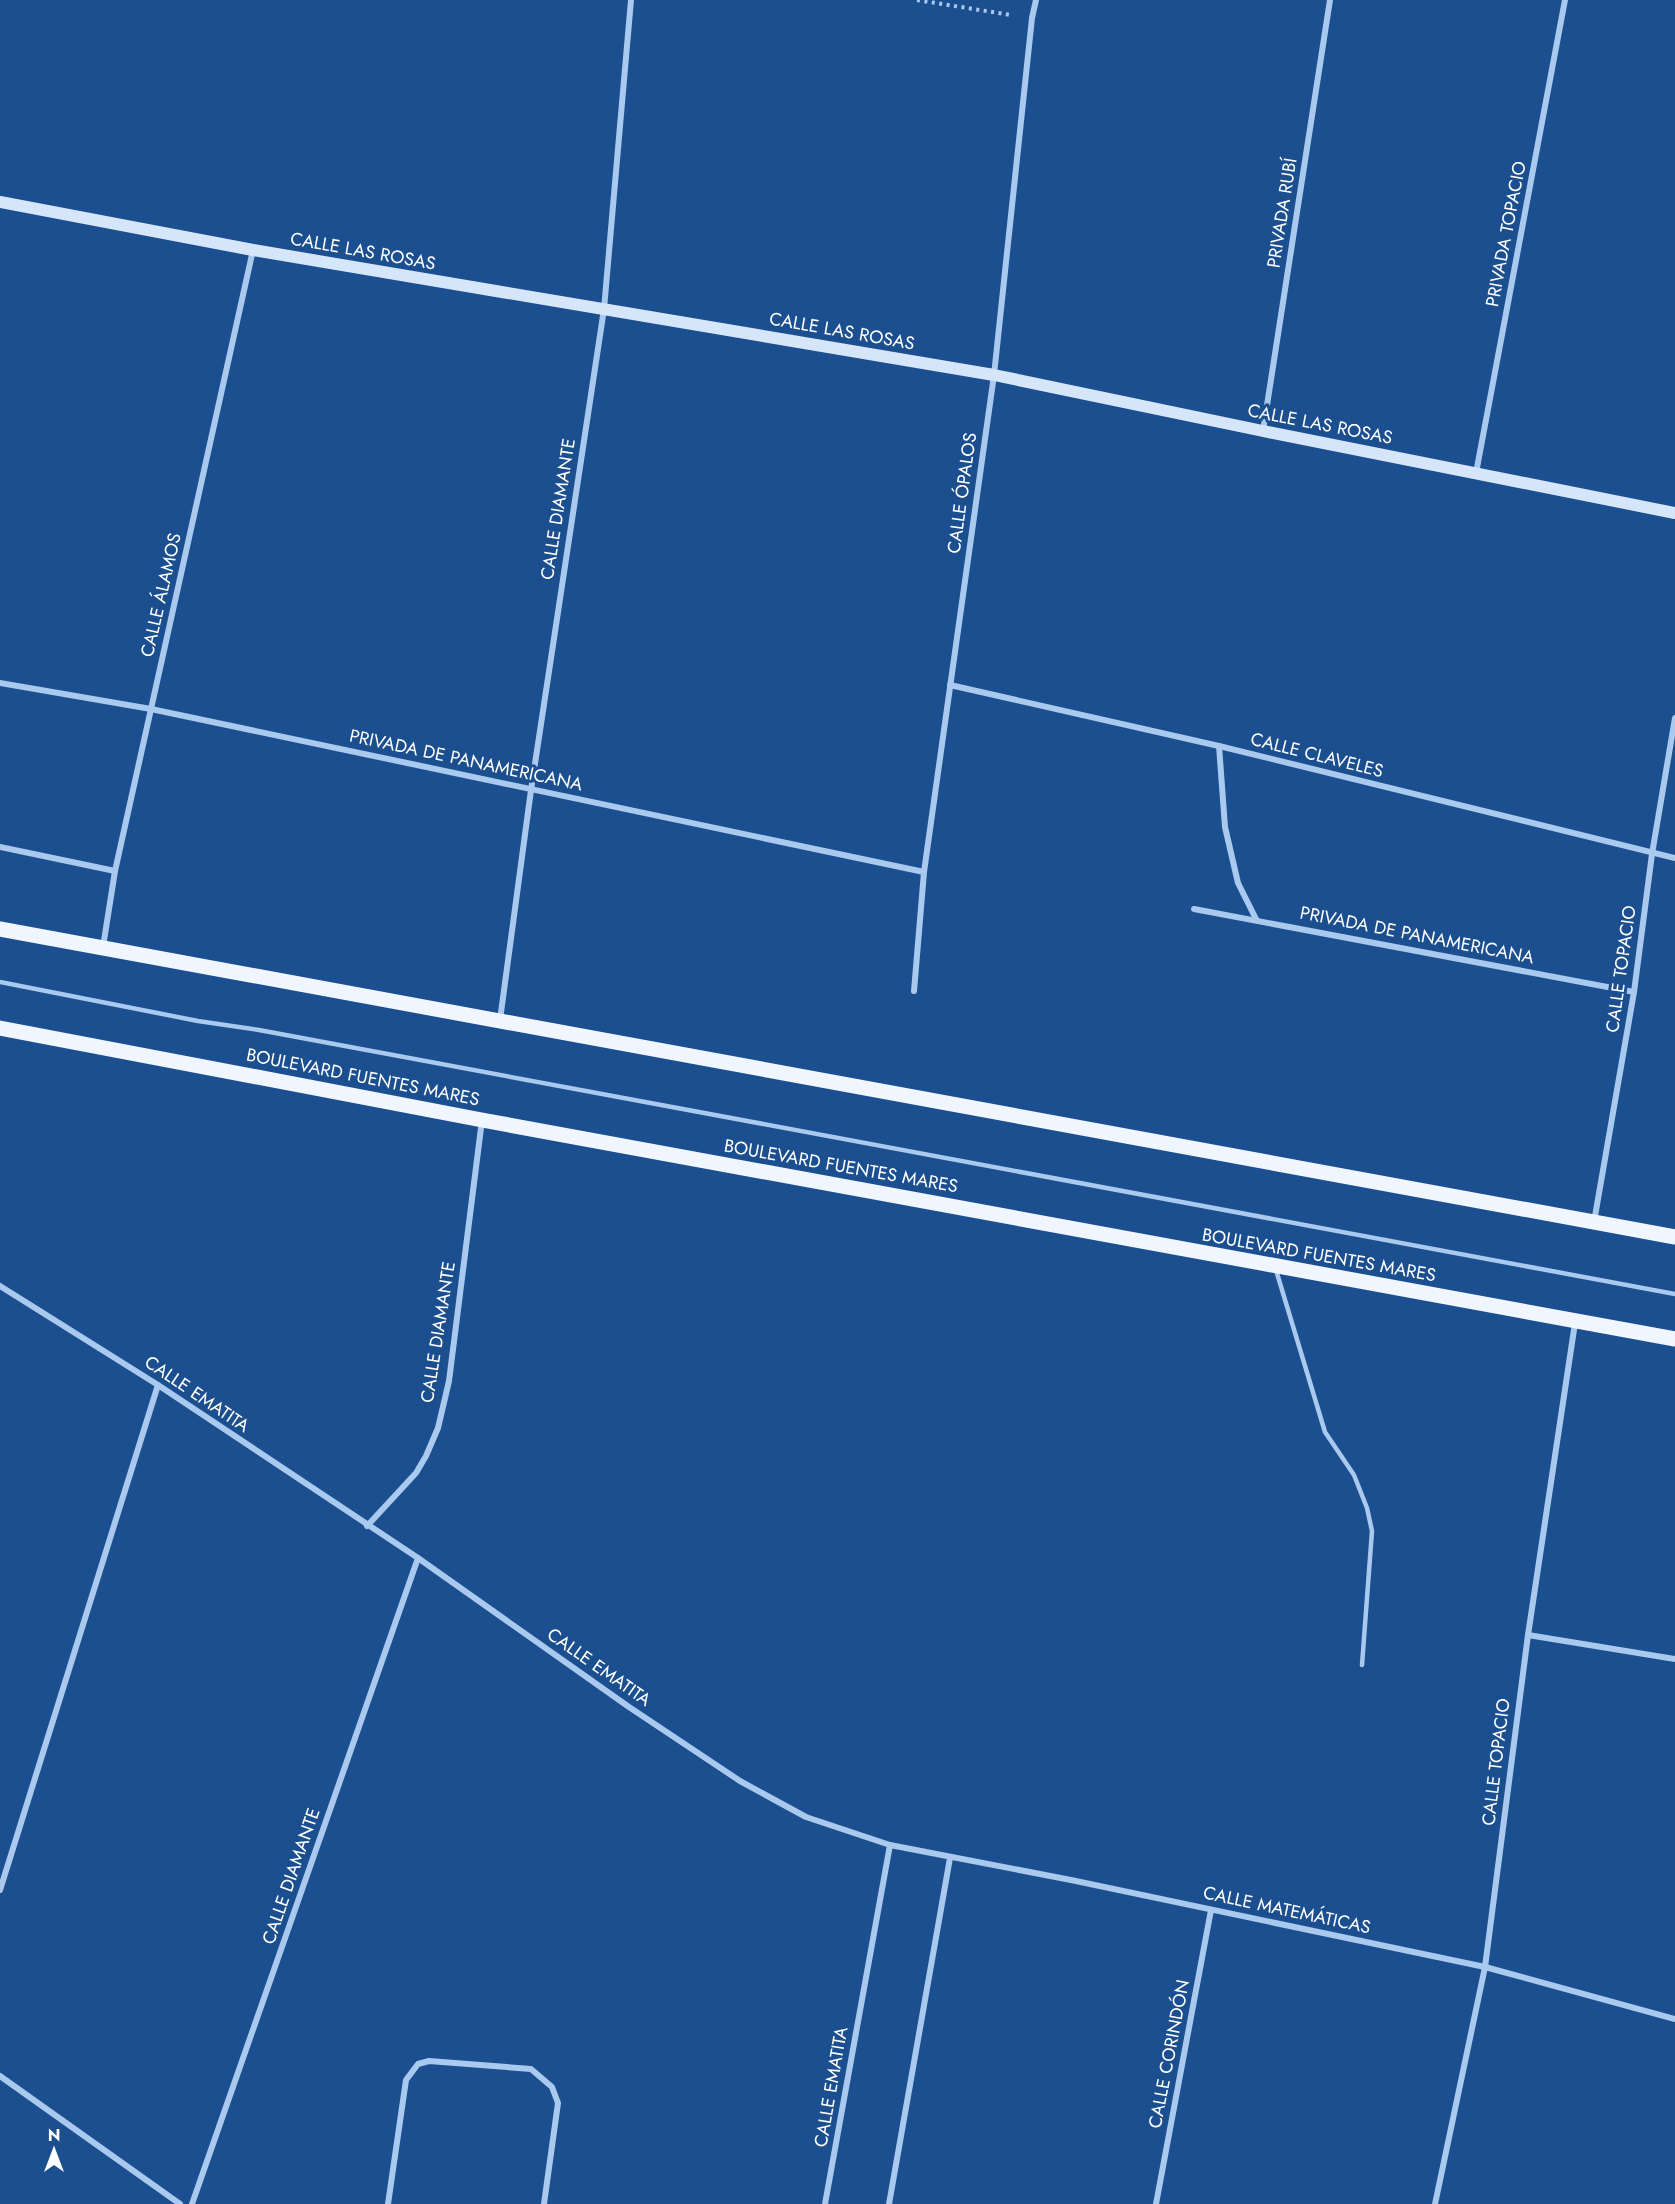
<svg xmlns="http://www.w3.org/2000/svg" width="1675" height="2204" font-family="Jost,sans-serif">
  <rect width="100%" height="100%" fill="#1b4f8f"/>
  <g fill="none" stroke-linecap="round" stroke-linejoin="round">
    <path stroke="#a9c9ee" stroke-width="4" stroke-dasharray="3 4.5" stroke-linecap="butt" d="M917,0L1011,15"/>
    <g stroke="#a9c9ee" stroke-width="4.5">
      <path d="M0,982L198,1021L259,1030L1675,1294"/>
      <path d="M1276,1270L1325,1432L1354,1475L1367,1508L1372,1531L1362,1665"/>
    </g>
    <g stroke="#a9c9ee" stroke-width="6">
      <path d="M1263,431L1330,0"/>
      <path d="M1476,473L1565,0"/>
      <path d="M0,683L151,709L924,872"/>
      <path d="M950,685L1219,746L1675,858"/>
      <path d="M1219,746L1225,827L1238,883L1256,919"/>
      <path d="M0,847L115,871"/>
      <path d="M1194,909L1634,992"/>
      <path d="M103,947L115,871L253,250"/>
      <path d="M914,991L924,872L994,375L1032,18L1036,0"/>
      <path d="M500,1020L531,790L604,309L631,0"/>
      <path d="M1594,1222L1634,992L1652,854L1675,718"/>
      <path d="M0,1286L158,1385L418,1558L629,1707L740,1781L806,1817L890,1845L1071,1880L1485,1967L1675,2019"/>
      <path d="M367,1526L416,1473L426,1456L438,1428L449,1381L482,1120"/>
      <path d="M1528,1635L1675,1659"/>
      <path d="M0,1890L158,1385"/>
      <path d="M0,2076L180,2204"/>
      <path d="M192,2204L418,1558"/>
      <path d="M388,2204L406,2080L418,2064L429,2061L531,2069L552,2087L558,2103L544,2204"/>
      <path d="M825,2204L890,1845"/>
      <path d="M889,2204L950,1858"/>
      <path d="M1156,2204L1211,1910"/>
      <path d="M1435,2204L1485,1967L1528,1635L1575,1323"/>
    </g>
    <path stroke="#d6e6fa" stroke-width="12" d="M0,202L253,250L994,375L1263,431L1675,513"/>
    <g stroke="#f0f6ff" stroke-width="15">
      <path d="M0,929L1675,1237"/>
      <path d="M0,1028L482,1120L1675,1339"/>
    </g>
  </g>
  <g text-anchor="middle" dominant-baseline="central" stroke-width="6" stroke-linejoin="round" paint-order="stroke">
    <g font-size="18" fill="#fff" stroke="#1b4f8f">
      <text transform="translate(1282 213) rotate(-81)">PRIVADA RUBÍ</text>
      <text transform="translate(1506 234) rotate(-79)">PRIVADA TOPACIO</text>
      <text transform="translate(363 251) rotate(10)">CALLE LAS ROSAS</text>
      <text transform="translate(842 331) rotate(10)">CALLE LAS ROSAS</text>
      <text transform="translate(1320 424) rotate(11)">CALLE LAS ROSAS</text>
      <text transform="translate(962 493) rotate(-82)">CALLE ÓPALOS</text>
      <text transform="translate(558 509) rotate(-81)">CALLE DIAMANTE</text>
      <text transform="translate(161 595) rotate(-77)">CALLE ÁLAMOS</text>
      <text transform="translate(1317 755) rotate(14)">CALLE CLAVELES</text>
      <text transform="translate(466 760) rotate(12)">PRIVADA DE PANAMERICANA</text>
      <text transform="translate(1417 935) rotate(11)">PRIVADA DE PANAMERICANA</text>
      <text transform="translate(1621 969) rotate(-82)">CALLE TOPACIO</text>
      <text transform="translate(363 1077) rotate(11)">BOULEVARD FUENTES MARES</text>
      <text transform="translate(841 1166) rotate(10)">BOULEVARD FUENTES MARES</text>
      <text transform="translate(1319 1255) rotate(10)">BOULEVARD FUENTES MARES</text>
      <text transform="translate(438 1332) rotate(-81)">CALLE DIAMANTE</text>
      <text transform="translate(197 1394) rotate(34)">CALLE EMATITA</text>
      <text transform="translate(599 1667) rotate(35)">CALLE EMATITA</text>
      <text transform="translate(1496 1762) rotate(-83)">CALLE TOPACIO</text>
      <text transform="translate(291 1876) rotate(-71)">CALLE DIAMANTE</text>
      <text transform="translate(1287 1910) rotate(12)">CALLE MATEMÁTICAS</text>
      <text transform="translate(1169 2054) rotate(-79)">CALLE CORINDÓN</text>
      <text transform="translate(831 2087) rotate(-80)">CALLE EMATITA</text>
    </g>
  </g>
  <g transform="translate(54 2150)" stroke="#1b4f8f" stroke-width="4.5" paint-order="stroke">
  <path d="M0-4.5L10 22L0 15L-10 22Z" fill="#ffffff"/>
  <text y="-9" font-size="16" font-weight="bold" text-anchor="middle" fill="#ffffff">N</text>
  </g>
</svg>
